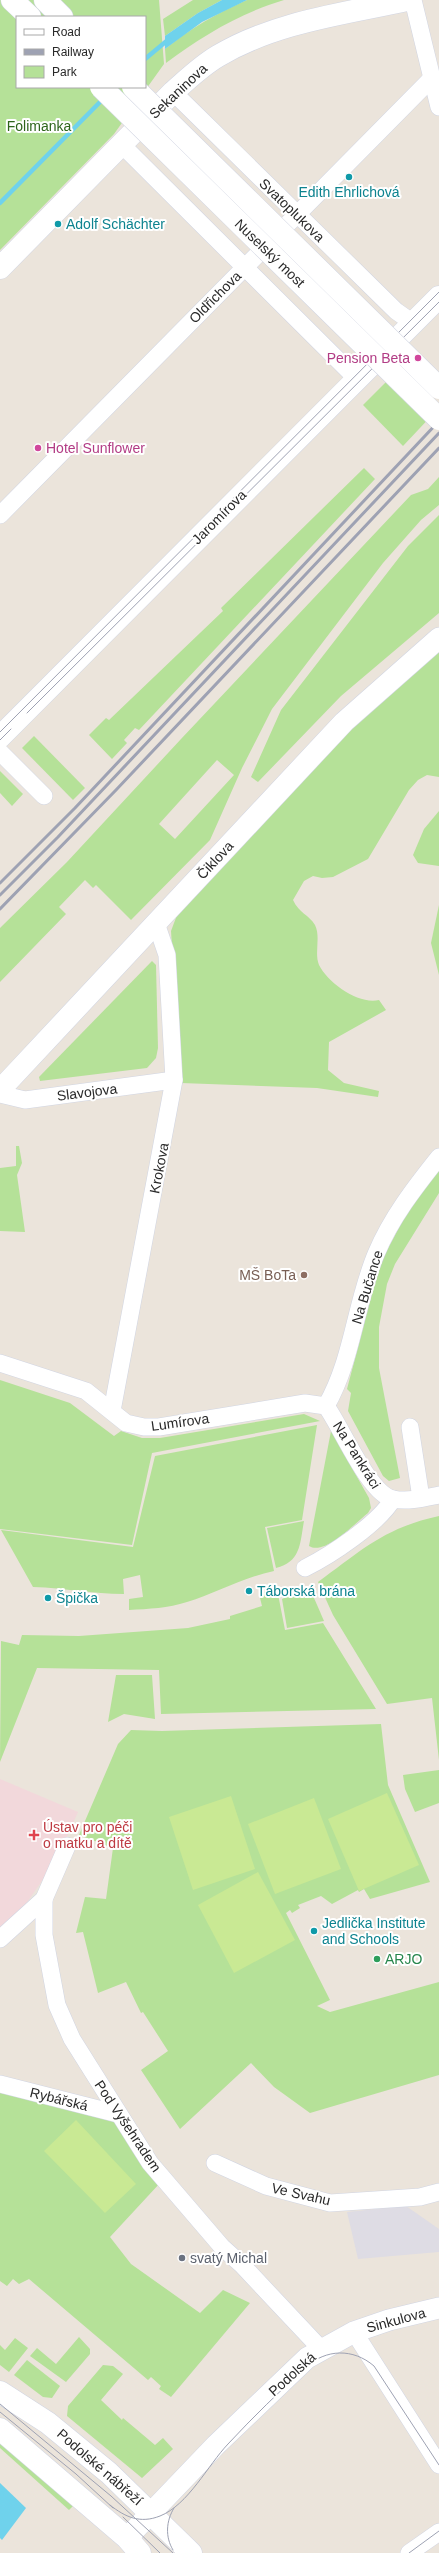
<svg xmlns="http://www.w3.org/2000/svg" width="439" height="2553" font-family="Helvetica,sans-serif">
  <rect width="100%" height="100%" fill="#ebe4db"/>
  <path fill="#dedce4" d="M406,2206L439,2229V2252L358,2259L347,2212Z"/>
  <path fill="#f2d8db" d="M0,1779L78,1812L57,1859L19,1914L0,1932Z"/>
  <g fill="#b5e198" fill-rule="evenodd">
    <path d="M0,0H159L164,64L114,134L0,250ZM17,17H145V87H17Z"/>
    <path d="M193,0H222L198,13L165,36L163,19Z"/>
    <path d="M247,0H284C240,13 202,36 166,63L165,49C191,28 217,13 247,0Z"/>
    <path d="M395,373L435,412L403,446L363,405Z"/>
    <path d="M364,468L375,479L139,730L135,728L124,740L127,743L112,759L89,735L106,718L109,720L223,611L221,608Z"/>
    <path d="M439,477V505L421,520L383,563L272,709L242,768L210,840L131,920L96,885L93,888L85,880L59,907L66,914L0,982V928L67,862L181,739L411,495L428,489ZM217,760L234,775L175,839L159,824Z"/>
    <path d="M439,515V613L341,696L258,782L251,777L281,710L408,546Z"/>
    <path d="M439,652V777L427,775L418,780L409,790L368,859L333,877L322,878L313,876L304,881L293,900C299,913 309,915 315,925C321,937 314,953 319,965C328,983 359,1005 379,1000L386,1010L329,1042L328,1070L344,1083L379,1091L378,1097L317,1088L181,1083L171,931L177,915L362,717Z"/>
    <path d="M34,736L85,788L73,800L22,748Z"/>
    <path d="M0,771L23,794L12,806L0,793Z"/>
    <path d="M439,811V866L418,863L413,855L424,829Z"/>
    <path d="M439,905V975L431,943Z"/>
    <path d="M152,961L156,965L158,1048L156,1058L147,1068L40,1081L39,1077Z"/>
    <path d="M16,1146H19L22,1163L17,1175L25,1232L0,1231V1168L16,1166Z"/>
    <path d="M439,1167V1193L395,1264L387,1284L379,1327V1368L400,1478L389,1481L383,1476L348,1411L351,1393L347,1389L377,1275L384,1256L404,1218Z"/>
    <path d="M0,1380L70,1403L114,1436L121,1431L142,1438H160L304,1414L320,1421L152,1453L132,1545L0,1529Z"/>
    <path d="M317,1425L302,1520L265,1527L274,1571C244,1577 216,1593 187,1602C168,1608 149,1609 129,1610V1599L143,1597L140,1575L123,1579L124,1594C92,1594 66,1588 33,1587L1,1530L133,1547L155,1456Z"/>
    <path d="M331,1431L369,1498L371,1508L368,1513C355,1523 325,1556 309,1546Z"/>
    <path d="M439,1516V1760L432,1698L387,1704L333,1615L318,1582C362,1550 384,1528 439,1516Z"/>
    <path d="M304,1521C300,1543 301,1562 276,1568L267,1528Z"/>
    <path d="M306,1588L311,1591L324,1621L287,1628L282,1599Z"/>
    <path d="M277,1589L285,1630L323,1623L376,1709L161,1714L159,1670L37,1668L0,1762L1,1641L19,1645L22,1635L79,1636L188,1628L230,1619V1616L262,1606L260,1598L263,1597L261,1593Z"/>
    <path d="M116,1675H152L155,1719L124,1714L108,1722Z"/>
    <path d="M381,1724L388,1785L430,1882L370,1899L364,1889L359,1892L358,1890L332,1904L321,1896L298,1905L300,1908L292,1913L290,1910L286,1913L330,2000L317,2006L330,2012L439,1982V2075L310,2113L274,2087L251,2063L180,2129L141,2070L168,2051L143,2012L141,2013L126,1982L98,1993L83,1932L76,1933L85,1897L106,1899L113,1848L79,1835L118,1744L131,1730L162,1731Z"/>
    <path d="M439,1770V1803L415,1812L405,1789L403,1775Z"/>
    <path d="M0,2087L112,2117L160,2183L110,2237L131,2264L200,2313L223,2290L250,2303L171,2397L159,2389L161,2386L151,2377L148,2380L29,2279L19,2284L13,2279L7,2286L0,2281Z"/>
    <path d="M79,2337L90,2349V2354L66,2382L30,2356L37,2348L56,2364Z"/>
    <path d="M15,2338L28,2348L9,2372L0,2365V2345L5,2350Z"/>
    <path d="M27,2360L60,2386L52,2398L43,2397L14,2375Z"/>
    <path d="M103,2365L113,2366L123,2374L101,2400L122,2420L123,2418L155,2445L163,2438L173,2449L142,2478L67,2416L68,2406Z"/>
    <path d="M0,2439L75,2504L69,2510L0,2448Z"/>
  </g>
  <g fill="#c9e994">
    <path d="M387,1793L419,1865L359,1891L328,1819Z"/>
    <path d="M231,1796L255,1869L193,1890L169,1817Z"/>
    <path d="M314,1798L341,1869L275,1894L248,1824Z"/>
    <path d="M258,1872L295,1940L234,1973L198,1905Z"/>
    <path d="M76,2120L136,2184L105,2213L44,2151Z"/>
  </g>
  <g fill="#6fd2ec">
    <path d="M222,0H247L202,22L165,49V36L198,13Z"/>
    <path d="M0,2483L26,2508L2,2540L0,2538Z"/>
  </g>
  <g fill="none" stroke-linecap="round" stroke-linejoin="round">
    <g stroke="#6fd2ec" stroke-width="4.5">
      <path d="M145,59L169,39"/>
      <path d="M0,203L104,98"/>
    </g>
    <g stroke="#d1d5e2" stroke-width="18">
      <g id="minor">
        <path d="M413,0L439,107"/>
        <path d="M173,92L396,311L413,323"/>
        <path d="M122,145L357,379"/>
        <path d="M0,515L431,79"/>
        <path d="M0,752L44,796"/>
        <path d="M0,1094L25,1100L174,1080"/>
        <path d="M0,1363L86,1391L126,1423L144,1427H159L305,1403L326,1406"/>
        <path d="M326,1406C353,1359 355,1304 376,1254C391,1218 415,1187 439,1157"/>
        <path d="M326,1406C342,1428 369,1494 393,1499C408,1502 424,1498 439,1495"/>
        <path d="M112,1411L174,1080L167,955L156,923"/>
        <path d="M410,1427L421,1498"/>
        <path d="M305,1568C331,1555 378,1524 393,1499"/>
        <path d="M44,1899V1935L57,2005L72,2039L150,2163L222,2247L242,2265L321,2349"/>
        <path d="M0,1939L44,1899L67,1846"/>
        <path d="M0,2084L118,2114"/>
        <path d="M215,2163L266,2186L330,2203L420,2197L439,2192"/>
        <path d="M354,2332L439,2465"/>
        <path d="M409,2553L439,2532"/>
      </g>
    </g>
    <g stroke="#d1d5e2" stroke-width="22">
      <g id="tertiary">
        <path d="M0,1090L344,722L439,638"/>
        <path d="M127,2538L216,2445L307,2358L354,2332L389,2320L439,2308"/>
      </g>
    </g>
    <g stroke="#d1d5e2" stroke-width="23">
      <g id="secondary">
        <path d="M12,0L30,17"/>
        <path d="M45,0L62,17"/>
        <path d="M0,268L173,92C188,79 201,66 218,56C275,22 343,14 407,0"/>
        <path d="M0,737L439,297"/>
        <path d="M0,2392L48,2423L109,2473L191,2553"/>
        <path d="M0,2429L127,2538L140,2553"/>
      </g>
    </g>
    <use href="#minor" stroke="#fff" stroke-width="17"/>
    <use href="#tertiary" stroke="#fff" stroke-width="21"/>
    <use href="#secondary" stroke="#fff" stroke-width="22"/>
    <g stroke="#9ea2b3" stroke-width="1">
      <path d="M27,713L439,302"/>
      <path d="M0,732L439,292"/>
      <path d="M0,740L11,729"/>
      <path d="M0,2404L111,2496L173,2553"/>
      <path d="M0,2412L76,2474L113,2508"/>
      <path d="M110,2505C125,2517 140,2524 160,2516C188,2505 208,2465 228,2444C253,2417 279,2392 306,2367C326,2349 353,2348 374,2366L439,2465"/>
      <path d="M123,2517L160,2553"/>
      <path d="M173,2550C165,2537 166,2521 174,2508"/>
      <path d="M409,2553L439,2531"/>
    </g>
    <g stroke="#9ea2b3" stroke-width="3">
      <path d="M0,883L75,808L439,421"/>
      <path d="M0,895L58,837L439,433"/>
      <path d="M0,909L116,790L439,448"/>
    </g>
    <g stroke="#d1d5e2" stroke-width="23" stroke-linecap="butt">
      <g id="secondary-bridge">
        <path d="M101,87L439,419"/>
        <path d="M133,87L439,388"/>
      </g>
    </g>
    <use href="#secondary-bridge" stroke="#fff" stroke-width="22"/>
  </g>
  <g fill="#0f9aa8" stroke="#fff" stroke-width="1.5">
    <circle cx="349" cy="177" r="4"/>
    <circle cx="58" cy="224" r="4"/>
    <circle cx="249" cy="1591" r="4"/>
    <circle cx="48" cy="1598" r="4"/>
    <circle cx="314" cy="1931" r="4"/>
  </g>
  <g fill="#d1479c" stroke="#fff" stroke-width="1.5">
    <circle cx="418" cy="358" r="4"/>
    <circle cx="38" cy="448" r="4"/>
  </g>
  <circle fill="#8d6e63" stroke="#fff" stroke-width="1.5" cx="304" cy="1275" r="4"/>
  <path fill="#e0444e" stroke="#fff" stroke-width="1.5" d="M32 1829h4v4h4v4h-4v4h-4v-4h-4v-4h4z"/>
  <circle fill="#2e9e5b" stroke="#fff" stroke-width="1.5" cx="377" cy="1959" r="4"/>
  <circle fill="#6b7280" stroke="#fff" stroke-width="1.5" cx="182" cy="2258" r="4"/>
  <g text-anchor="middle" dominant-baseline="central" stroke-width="4" stroke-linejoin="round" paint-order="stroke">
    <g font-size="14" fill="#292929" stroke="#fff">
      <text transform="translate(178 91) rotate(-43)">Sekaninova</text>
      <text transform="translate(292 210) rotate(44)">Svatoplukova</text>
      <text transform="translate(270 253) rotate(44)">Nuselský most</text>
      <text transform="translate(215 297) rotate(-45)">Oldřichova</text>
      <text transform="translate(219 517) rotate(-45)">Jaromírova</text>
      <text transform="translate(215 860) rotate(-47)">Čiklova</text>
      <text transform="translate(87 1092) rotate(-7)">Slavojova</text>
      <text transform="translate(159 1168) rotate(-79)">Krokova</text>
      <text transform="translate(367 1287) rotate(-73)">Na Bučance</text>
      <text transform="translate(180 1422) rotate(-8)">Lumírova</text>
      <text transform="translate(357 1455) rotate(58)">Na Pankráci</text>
      <text transform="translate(59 2099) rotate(14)">Rybářská</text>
      <text transform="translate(128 2126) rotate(56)">Pod Vyšehradem</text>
      <text transform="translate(301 2194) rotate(13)">Ve Svahu</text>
      <text transform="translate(396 2320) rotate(-15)">Sinkulova</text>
      <text transform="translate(292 2374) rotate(-42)">Podolská</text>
      <text transform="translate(100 2467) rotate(41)">Podolské nábřeží</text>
    </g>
    <g font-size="14" fill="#2e651b" stroke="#fff">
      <text x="39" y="126">Folimanka</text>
    </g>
    <g font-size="14" fill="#0d838f" stroke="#fff" text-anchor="start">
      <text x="349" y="192" text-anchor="middle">Edith Ehrlichová</text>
      <text x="66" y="224">Adolf Schӓchter</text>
      <text x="257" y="1591">Táborská brána</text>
      <text x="56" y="1598">Špička</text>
      <text x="322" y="1923">Jedlička Institute<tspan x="322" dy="16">and Schools</tspan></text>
    </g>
    <g font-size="14" fill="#b23c85" stroke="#fff" text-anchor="end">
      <text x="410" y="358">Pension Beta</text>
      <text x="46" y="448" text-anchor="start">Hotel Sunflower</text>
    </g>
    <g font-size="14" fill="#785e54" stroke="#fff" text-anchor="end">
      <text x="296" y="1275">MŠ BoTa</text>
    </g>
    <g font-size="14" fill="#be3a42" stroke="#fff" text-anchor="start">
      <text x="43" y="1827">Ústav pro péči<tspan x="43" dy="16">o matku a dítě</tspan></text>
    </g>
    <g font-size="14" fill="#27864d" stroke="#fff" text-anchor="start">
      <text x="385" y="1959">ARJO</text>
    </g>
    <g font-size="14" fill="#5b616d" stroke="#fff" text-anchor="start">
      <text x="190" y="2258">svatý Michal</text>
    </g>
  </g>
  <rect x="16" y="16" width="130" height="72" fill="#ffffff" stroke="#a9a9a9"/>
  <rect x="24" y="29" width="20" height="6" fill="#ffffff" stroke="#a9a9a9"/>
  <text x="52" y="36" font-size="12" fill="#292929">Road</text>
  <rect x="24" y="49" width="20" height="6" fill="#9ea2b3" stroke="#a9a9a9"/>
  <text x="52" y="56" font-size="12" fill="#292929">Railway</text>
  <rect x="24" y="66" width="20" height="12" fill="#b5e198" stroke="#a9a9a9"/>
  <text x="52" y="76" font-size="12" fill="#292929">Park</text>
</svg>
